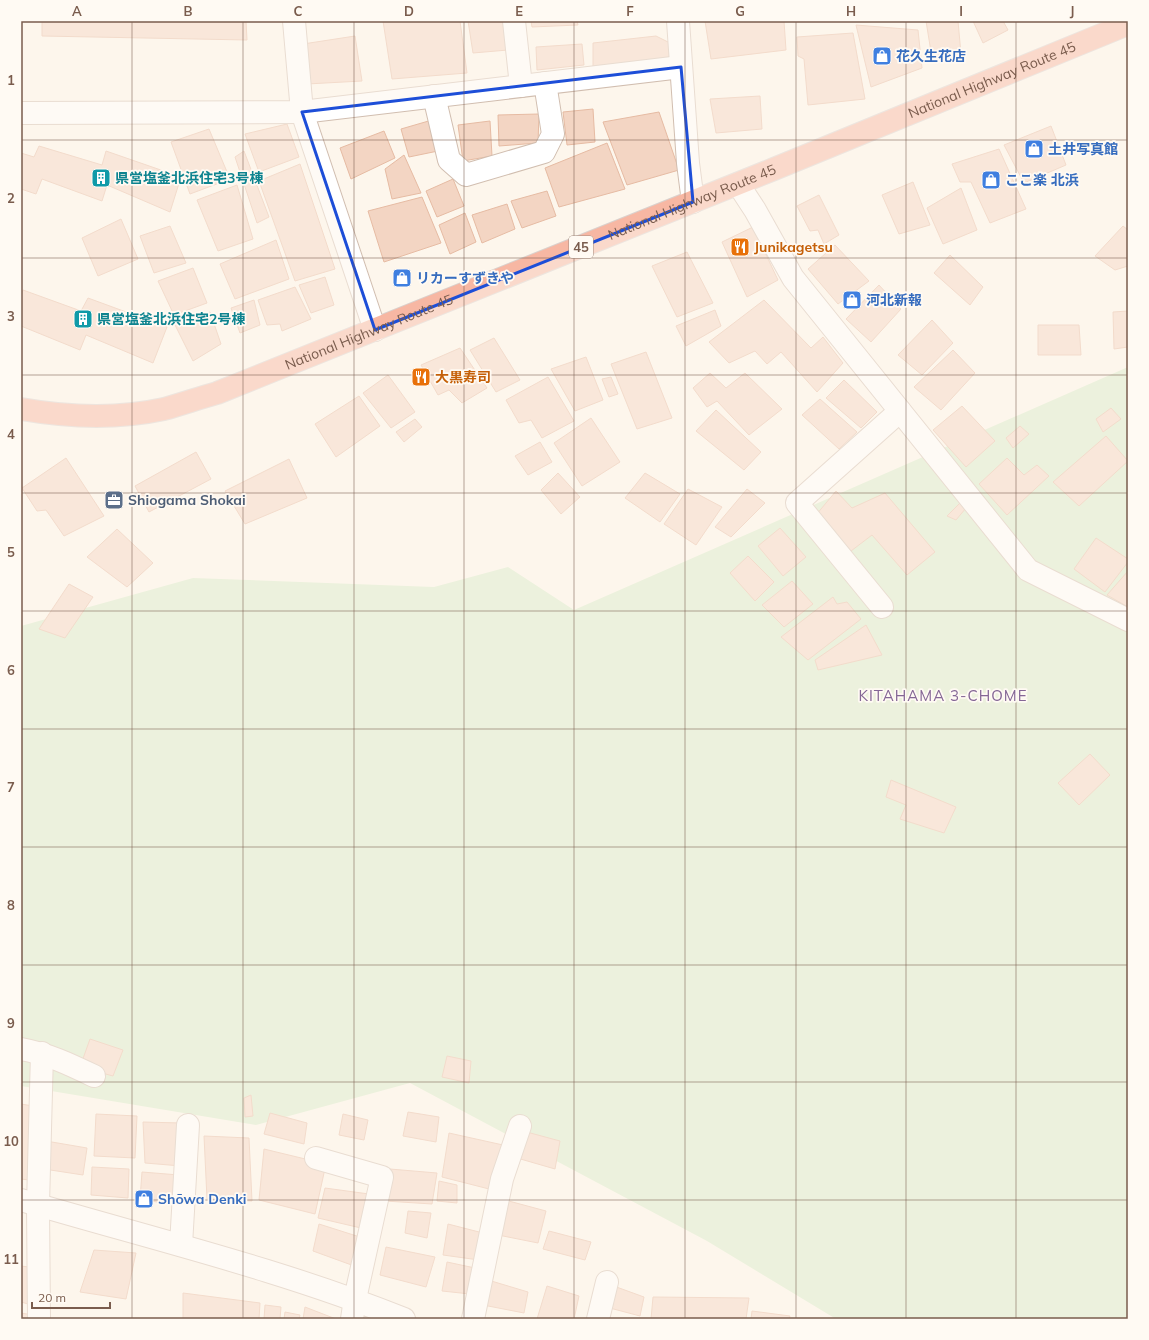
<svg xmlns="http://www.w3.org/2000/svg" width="1149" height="1340" font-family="Mulish,'Noto Sans JP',sans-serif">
  <rect width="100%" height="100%" fill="#fdf6ec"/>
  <path fill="#d8ecc9" d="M1128,367V1319H836L707,1241L410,1083L256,1125L21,1086V626L193,578L434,587L508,567L574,610Z"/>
  <g fill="#f3d5c3" stroke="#e6bba3">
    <path d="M42,21H246L247,40L42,36Z"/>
    <path d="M383,21H460L467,73L392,79Z"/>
    <path d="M468,21H505L508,50L473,53Z"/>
    <path d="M531,21H577L578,25L532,27Z"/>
    <path d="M705,21H784L786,50L711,59Z"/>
    <path d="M926,21H958L961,54L932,58Z"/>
    <path d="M973,21H1003L1008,30L983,43Z"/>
    <path d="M856,25L918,30L922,68L871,87Z"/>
    <path d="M853,33L865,99L808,105L804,59L798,56L797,37Z"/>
    <path d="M355,36L362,81L307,84L303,44Z"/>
    <path d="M656,36L670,43V58L593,67V43Z"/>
    <path d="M582,44L584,65L537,70L536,47Z"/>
    <path d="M760,96L762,129L716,133L710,99Z"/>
    <path d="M593,109L595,142L567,145L563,112Z"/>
    <path d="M659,112L679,170L627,185L603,122Z"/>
    <path d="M539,114L538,143L499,146L498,115Z"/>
    <path d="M432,120L438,151L409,157L401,129Z"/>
    <path d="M490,121L492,156L463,161L458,125Z"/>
    <path d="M287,124L299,157L259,172L245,134Z"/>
    <path d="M1051,126L1066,165L1024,183L1004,145Z"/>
    <path d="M209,129L230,179L190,194L171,142Z"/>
    <path d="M384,131L395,158L351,179L340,148Z"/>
    <path d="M607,143L625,189L559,207L545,168Z"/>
    <path d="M39,146L102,165L106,151L181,177L170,212L107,185L102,201L42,179L36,194L21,189V153L34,157Z"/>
    <path d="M999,149L1026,209L990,223L971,182H960L952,164Z"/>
    <path d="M244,151L269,217L257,223L235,157Z"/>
    <path d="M404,155L421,193L392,199L385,169Z"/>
    <path d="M300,164L335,269L295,281L259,181Z"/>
    <path d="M453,179L464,206L437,217L426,191Z"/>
    <path d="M913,182L930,225L899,234L882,195Z"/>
    <path d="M237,185L253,239L218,251L197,200Z"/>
    <path d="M961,188L977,230L943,244L927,208Z"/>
    <path d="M547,191L556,216L522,228L511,201Z"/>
    <path d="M819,195L839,235L824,244L818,230L810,231L797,206Z"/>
    <path d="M422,197L441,243L384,262L368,211Z"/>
    <path d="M507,204L515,229L482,243L472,215Z"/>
    <path d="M465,213L476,242L450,254L439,225Z"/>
    <path d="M121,219L138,259L98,276L82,238Z"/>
    <path d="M170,226L186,263L154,273L140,236Z"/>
    <path d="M1123,226L1128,230V266L1115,270L1095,256Z"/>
    <path d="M753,227L778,280L747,297L722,242Z"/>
    <path d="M276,240L289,279L235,299L220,264Z"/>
    <path d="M835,245L869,281L838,304L808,269Z"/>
    <path d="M687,252L713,303L677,317L652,266Z"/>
    <path d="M950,255L983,287L970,305L934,273Z"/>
    <path d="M193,268L207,303L174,315L158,281Z"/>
    <path d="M325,277L334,305L311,313L299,285Z"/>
    <path d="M879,285L901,309L871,342L846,319Z"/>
    <path d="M295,287L311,319L282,331L280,324L267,325L258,300Z"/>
    <path d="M23,290L81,311L88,298L167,327L153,363L86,335L80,350L21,326V296Z"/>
    <path d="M254,300L260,325L240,333L231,308Z"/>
    <path d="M764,300L811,348L823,337L843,363L817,392L781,352L767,364L755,351L729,363L709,342Z"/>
    <path d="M715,310L721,326L686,346L676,326Z"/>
    <path d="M1128,311V347L1114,349L1113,312Z"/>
    <path d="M210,312L221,344L193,361L175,325Z"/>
    <path d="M932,320L953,343L922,375L898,355Z"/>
    <path d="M1038,325H1079L1081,355H1038Z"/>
    <path d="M494,338L520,380L496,392L470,350Z"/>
    <path d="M460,348L487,388L462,403L449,390L438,395L421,365Z"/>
    <path d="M953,350L975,373L941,410L914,387Z"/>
    <path d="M646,352L672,418L637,429L611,364Z"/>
    <path d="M586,357L603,400L575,411L551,369Z"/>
    <path d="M710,373L726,388L745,373L782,409L749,435L717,401L707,407L693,388Z"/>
    <path d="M388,375L415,412L391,428L363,393Z"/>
    <path d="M548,377L574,421L542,438L531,420L519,423L506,400Z"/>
    <path d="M611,377L618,394L609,397L602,379Z"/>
    <path d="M844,380L877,412L861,428L826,398Z"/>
    <path d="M359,396L380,426L336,457L315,424Z"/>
    <path d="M820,399L857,432L839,449L802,415Z"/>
    <path d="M962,406L995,441L966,467L933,430Z"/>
    <path d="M1111,408L1121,419L1103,432L1096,419Z"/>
    <path d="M716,410L761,452L744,470L696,431Z"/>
    <path d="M591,418L620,462L582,486L554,443Z"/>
    <path d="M415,419L422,427L404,442L396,432Z"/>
    <path d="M1020,426L1029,434L1013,448L1006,438Z"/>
    <path d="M1106,436L1128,461L1079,506L1053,482Z"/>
    <path d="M540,442L552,462L528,475L515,456Z"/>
    <path d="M196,452L211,479L149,512L135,486Z"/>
    <path d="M66,458L104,516L64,536L46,510L37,511L22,488Z"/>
    <path d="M1007,458L1024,475L1037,465L1049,476L1007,515L979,484Z"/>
    <path d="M289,459L307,498L245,524L225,491Z"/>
    <path d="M558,473L580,497L561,514L541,490Z"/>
    <path d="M645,473L680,494L660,522L625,498Z"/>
    <path d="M688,489L722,507L696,545L664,524Z"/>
    <path d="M747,489L765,503L731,537L715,527Z"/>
    <path d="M836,491L852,508L885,493L935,552L907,575L872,535L851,551L816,515Z"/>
    <path d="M961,502L966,508L956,520L947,516Z"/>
    <path d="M780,528L806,557L783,576L758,546Z"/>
    <path d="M117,529L153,563L127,587L87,557Z"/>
    <path d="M1096,538L1128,559V562L1105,592L1074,569Z"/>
    <path d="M748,556L774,582L755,601L730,573Z"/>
    <path d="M1128,571V607L1107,595Z"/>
    <path d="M792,581L813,604L784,627L762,605Z"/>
    <path d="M69,584L93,597L65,638L39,629Z"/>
    <path d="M833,597L837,604L847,602L861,619L808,660L781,637Z"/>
    <path d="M866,625L882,655L818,670L815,660Z"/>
    <path d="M1090,754L1110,775L1079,805L1058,783Z"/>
    <path d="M891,780L956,807L944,833L900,819L906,805L886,797Z"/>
    <path d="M90,1039L123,1050L113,1076L80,1067Z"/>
    <path d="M447,1056L471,1061L469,1083L442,1077Z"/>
    <path d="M251,1095L253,1116L245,1117L244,1098Z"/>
    <path d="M21,1104L33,1106L29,1180L21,1179Z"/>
    <path d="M408,1112L439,1117L436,1142L403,1136Z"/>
    <path d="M270,1113L307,1123L304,1144L264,1134Z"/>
    <path d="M96,1114L137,1116L135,1158L94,1156Z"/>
    <path d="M343,1114L368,1120L364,1140L339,1135Z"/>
    <path d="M143,1122L181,1123V1166L145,1163Z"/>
    <path d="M523,1131L560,1141L555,1169L517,1158Z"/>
    <path d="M449,1133L503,1145L493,1190L442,1177Z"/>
    <path d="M204,1136L249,1138L252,1201L207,1199Z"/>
    <path d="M46,1141L87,1148L83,1175L44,1169Z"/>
    <path d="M264,1149L326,1164L315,1214L259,1200Z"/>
    <path d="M92,1167L129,1169L128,1198L91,1195Z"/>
    <path d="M390,1169L437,1173L432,1204L385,1201Z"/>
    <path d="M142,1172L179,1175L174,1205L140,1199Z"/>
    <path d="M439,1181L457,1185V1203L437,1201Z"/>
    <path d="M325,1188L369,1194L361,1228L318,1218Z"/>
    <path d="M505,1200L546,1211L538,1243L498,1235Z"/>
    <path d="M408,1211L431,1213L427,1238L405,1233Z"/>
    <path d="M319,1224L363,1238L357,1267L313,1251Z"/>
    <path d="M448,1224L483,1233L479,1260L443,1255Z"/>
    <path d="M549,1231L591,1242L585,1260L543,1249Z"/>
    <path d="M386,1247L435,1257L426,1287L380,1275Z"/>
    <path d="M94,1250L136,1253L126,1299L80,1292Z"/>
    <path d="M447,1262L475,1268L470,1294L442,1291Z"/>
    <path d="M21,1266L29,1267L28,1304L21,1302Z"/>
    <path d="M488,1280L528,1292L524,1313L483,1305Z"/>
    <path d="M611,1285L644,1297L640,1316L606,1307Z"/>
    <path d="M547,1286L579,1296L574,1319H537Z"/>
    <path d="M183,1293L260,1303L259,1319H183Z"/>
    <path d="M653,1297L749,1298L746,1319H651Z"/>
    <path d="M265,1305L281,1307L280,1319H264Z"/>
    <path d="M305,1307L336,1319H303Z"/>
    <path d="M752,1311L790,1316L789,1319H751Z"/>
    <path d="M285,1312L300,1315L299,1319H284Z"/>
    <path d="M21,1313L33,1315L32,1319H21Z"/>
  </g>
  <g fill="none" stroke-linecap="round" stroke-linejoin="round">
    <g stroke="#d1beb0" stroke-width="24">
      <g id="minor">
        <path d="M294,21L302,112L375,330"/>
        <path d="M514,21L521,86"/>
        <path d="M678,21L688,163L693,202"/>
        <path d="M434,96L449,160L466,175L544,152L553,134L545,83"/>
        <path d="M21,113L302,112L681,67"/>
        <path d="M738,184L755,210L793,278L1028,570L1128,620"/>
        <path d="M882,607L797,503L900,411"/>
        <path d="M21,1049C48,1054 69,1064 94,1076"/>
        <path d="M316,1158L382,1177L355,1299L352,1319"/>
        <path d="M21,1200C149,1238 280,1269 404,1319"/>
        <path d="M181,1245L188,1125"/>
        <path d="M39,1319L38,1205L42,1053"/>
        <path d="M473,1319L502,1179L520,1126"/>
        <path d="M598,1319L607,1282"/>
      </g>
    </g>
    <g stroke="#dad1cd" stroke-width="24">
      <g id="highway">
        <path id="s1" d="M21,409C67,417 118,419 164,409C182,404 199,398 217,393L774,169L1128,24"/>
      </g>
    </g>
    <use href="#minor" stroke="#fff" stroke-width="22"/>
    <use href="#highway" stroke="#f7b7a3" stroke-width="22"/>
  </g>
  <path d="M0 0H1149V1340H0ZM681,67L693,202L375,330L302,112Z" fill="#fdf6ec" fill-opacity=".55" fill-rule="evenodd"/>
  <path fill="none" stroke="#1d4ed8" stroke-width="3" stroke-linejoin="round" d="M681,67L693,202L375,330L302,112Z"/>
  <path fill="none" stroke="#7a5c4d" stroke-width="1" stroke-opacity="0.55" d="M132,21V1319M243,21V1319M354,21V1319M464,21V1319M574,21V1319M685,21V1319M796,21V1319M906,21V1319M1016,21V1319M21,140H1128M21,258H1128M21,375H1128M21,493H1128M21,611H1128M21,729H1128M21,847H1128M21,965H1128M21,1082H1128M21,1200H1128"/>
  <defs>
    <g id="shop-square" transform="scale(1)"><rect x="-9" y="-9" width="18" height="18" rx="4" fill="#3f7fe0" stroke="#fffaf3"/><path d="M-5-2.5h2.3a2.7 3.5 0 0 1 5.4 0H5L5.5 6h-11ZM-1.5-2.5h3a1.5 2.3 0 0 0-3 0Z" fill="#fff"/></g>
    <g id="building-square" transform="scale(1)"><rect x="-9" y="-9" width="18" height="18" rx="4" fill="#0f9aa8" stroke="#fffaf3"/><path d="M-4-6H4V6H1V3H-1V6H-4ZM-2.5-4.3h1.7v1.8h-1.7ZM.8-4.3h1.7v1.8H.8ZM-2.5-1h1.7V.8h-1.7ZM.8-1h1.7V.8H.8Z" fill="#fff"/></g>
    <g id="restaurant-square" transform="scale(1)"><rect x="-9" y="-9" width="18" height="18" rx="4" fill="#e8710a" stroke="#fffaf3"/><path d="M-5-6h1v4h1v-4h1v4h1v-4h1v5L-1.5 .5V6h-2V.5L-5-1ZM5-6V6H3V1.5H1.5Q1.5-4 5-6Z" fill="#fff"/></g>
    <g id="office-square" transform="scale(1)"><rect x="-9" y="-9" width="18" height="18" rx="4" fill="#5c6f8a" stroke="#fffaf3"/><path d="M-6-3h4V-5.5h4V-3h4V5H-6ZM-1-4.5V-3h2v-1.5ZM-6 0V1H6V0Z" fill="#fff"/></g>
  </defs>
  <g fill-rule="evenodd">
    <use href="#shop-square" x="882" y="56"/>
    <use href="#shop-square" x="1034" y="149"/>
    <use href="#building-square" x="101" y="178"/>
    <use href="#shop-square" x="991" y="180"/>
    <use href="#restaurant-square" x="740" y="247"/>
    <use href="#shop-square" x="402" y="278"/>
    <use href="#shop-square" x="852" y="300"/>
    <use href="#building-square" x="83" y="319"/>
    <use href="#restaurant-square" x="421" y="377"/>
    <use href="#office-square" x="114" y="500"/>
    <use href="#shop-square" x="144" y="1199"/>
  </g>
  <g text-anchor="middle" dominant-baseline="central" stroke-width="3.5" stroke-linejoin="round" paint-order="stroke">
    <rect fill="#fffaf3" stroke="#a28b7f" stroke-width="1" x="569" y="236" width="24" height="22" rx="3"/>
    <g font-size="13" font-weight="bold" fill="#7a5c4d">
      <text x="581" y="247">45</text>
    </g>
    <g font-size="14" font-weight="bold" fill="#366cbe" stroke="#fffaf3" text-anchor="start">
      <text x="896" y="56">花久生花店</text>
      <text x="1048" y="149">土井写真館</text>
      <text x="1005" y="180">ここ楽 北浜</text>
      <text x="416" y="278">リカーすずきや</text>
      <text x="866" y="300">河北新報</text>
      <text x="158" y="1199">Shōwa Denki</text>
    </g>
    <g font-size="14" fill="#7a5c4d" stroke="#fffaf3">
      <text stroke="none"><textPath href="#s1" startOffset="1035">National Highway Route 45</textPath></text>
      <text stroke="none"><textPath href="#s1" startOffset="711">National Highway Route 45</textPath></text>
      <text stroke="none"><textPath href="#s1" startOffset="363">National Highway Route 45</textPath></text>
    </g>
    <g font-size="14" font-weight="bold" fill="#0d838f" stroke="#fffaf3" text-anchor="start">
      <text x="115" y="178">県営塩釜北浜住宅3号棟</text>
      <text x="97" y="319">県営塩釜北浜住宅2号棟</text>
    </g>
    <g font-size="14" font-weight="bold" fill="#c56008" stroke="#fffaf3" text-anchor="start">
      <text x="754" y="247">Junikagetsu</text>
      <text x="435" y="377">大黒寿司</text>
    </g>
    <g font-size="14" font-weight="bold" fill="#4e5e75" stroke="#fffaf3" text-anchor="start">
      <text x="128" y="500">Shiogama Shokai</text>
    </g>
    <g font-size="15" letter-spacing="1" fill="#846695" stroke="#fffaf3">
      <text x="943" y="695">KITAHAMA 3-CHOME</text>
    </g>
  </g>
  <rect width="1149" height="1340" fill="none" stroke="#fffaf3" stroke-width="44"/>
  <path d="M32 1302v6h78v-6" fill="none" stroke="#7a5c4d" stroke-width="2"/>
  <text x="38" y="1302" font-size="12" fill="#7a5c4d" stroke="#fffaf3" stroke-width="3" paint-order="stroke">20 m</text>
  <rect x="22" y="22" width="1105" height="1296" fill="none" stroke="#7a5c4d" stroke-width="1.5"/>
  <g font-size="13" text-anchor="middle" font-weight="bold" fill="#7a5c4d">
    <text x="77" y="16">A</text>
    <text x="188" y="16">B</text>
    <text x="298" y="16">C</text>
    <text x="409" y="16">D</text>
    <text x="519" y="16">E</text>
    <text x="630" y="16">F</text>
    <text x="740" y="16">G</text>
    <text x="851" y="16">H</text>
    <text x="961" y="16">I</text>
    <text x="1072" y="16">J</text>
    <text x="11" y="85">1</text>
    <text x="11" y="203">2</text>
    <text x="11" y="321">3</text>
    <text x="11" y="439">4</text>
    <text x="11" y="557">5</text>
    <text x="11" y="675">6</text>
    <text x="11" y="792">7</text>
    <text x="11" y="910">8</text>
    <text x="11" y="1028">9</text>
    <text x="11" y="1146">10</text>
    <text x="11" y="1264">11</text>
  </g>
</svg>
